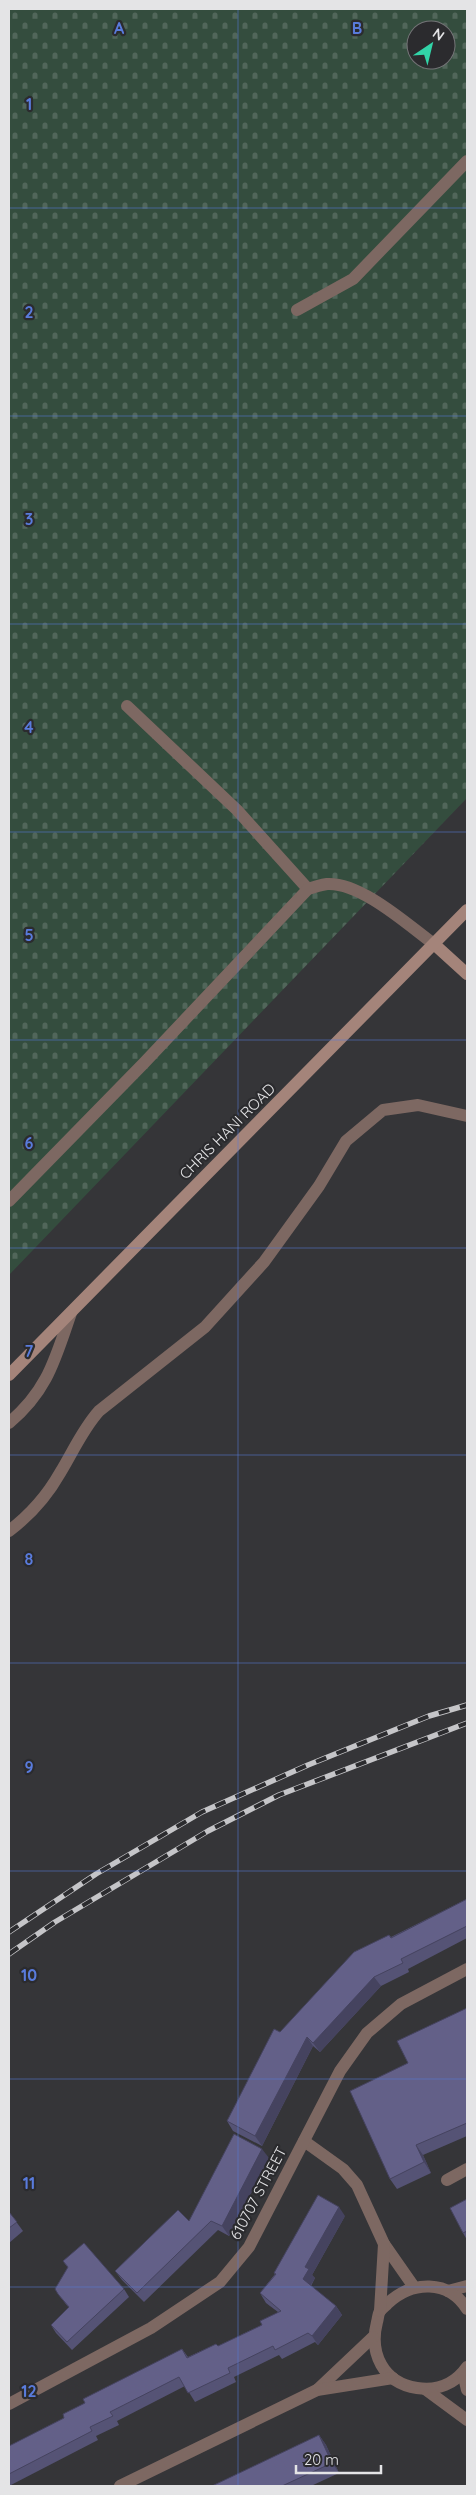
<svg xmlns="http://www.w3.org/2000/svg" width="476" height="2495" font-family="Quicksand,sans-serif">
  <defs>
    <pattern id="cemetery-stones" width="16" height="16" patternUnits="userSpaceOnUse" patternTransform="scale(1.25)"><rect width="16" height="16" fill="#344d3e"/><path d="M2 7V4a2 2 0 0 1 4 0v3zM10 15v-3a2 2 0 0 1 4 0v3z" fill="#51665a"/></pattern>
  </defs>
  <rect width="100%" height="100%" fill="#353538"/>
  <path fill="url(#cemetery-stones)" fill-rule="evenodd" d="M9,9H467V798L9,1275ZM416,30H446V60H416Z"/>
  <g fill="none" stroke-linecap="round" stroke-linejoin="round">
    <g stroke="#7d6862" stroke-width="12">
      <path d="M297,310L353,279L467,161"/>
      <path d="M127,706L237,810L308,889"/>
      <path d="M9,1201L144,1063L308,889C314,887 321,885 327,884C361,882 408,925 434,944"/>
      <path d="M9,1423C48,1390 55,1359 71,1313"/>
    </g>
    <g stroke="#7d6862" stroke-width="12">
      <path d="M9,1531C30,1515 47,1496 60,1473C73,1452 82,1430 99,1411L205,1327L264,1262L319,1186L346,1141L383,1110L418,1105L467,1116"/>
      <path d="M304,2141L343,2169L357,2185L384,2244L414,2287"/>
      <path d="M447,2180L467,2169"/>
      <path d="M448,2291L467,2286"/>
      <path d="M467,2309C448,2279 412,2281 388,2303C386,2306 382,2308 380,2311C378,2314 378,2319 377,2322C369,2353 383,2383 417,2388C437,2391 455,2384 467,2367"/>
      <path d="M380,2311L384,2244"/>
      <path d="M463,2373L467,2390"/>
      <path d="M425,2389L467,2420"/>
      <path d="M317,2390L373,2337"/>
      <path d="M9,2404L151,2328L220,2282L249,2247L340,2071L367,2033L401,2004L467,1969"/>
      <path d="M120,2486L317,2390L393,2378"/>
    </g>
    <g stroke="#a4847a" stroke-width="12">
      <path d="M434,944L467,974"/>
      <path d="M9,1375L467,910"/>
    </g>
    <g stroke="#c5c5c8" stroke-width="5.5">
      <g id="rail">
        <path d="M9,1932L96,1874L202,1812L308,1765L429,1716L467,1705"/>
        <path d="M9,1954L55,1922L208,1831L279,1795L467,1723"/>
      </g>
    </g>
    <use href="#rail" stroke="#2b2b2e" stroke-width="4" stroke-dasharray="11" stroke-linecap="butt"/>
  </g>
  <g fill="#555375">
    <path d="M467,1899V1938L408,1969L409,1972L381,1986L320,2052L313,2046L262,2146L233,2131L227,2121L280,2032L389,1935L391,1937Z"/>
    <path d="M467,2008V2136L423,2155L431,2173L397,2189L390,2179L408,2063Z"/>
    <path d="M269,2158L229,2236L218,2230L144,2302L122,2280L115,2271L189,2221Z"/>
    <path d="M467,2199V2240L463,2233Z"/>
    <path d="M9,2212L23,2231L9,2243Z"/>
    <path d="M345,2216L312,2275L315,2278L311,2286L336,2306L342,2315L318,2345L315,2342L282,2359L279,2355L234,2377L236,2382L195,2402L185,2386L117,2421L119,2425L96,2436L98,2440L9,2486V2446L64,2418L85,2403L182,2349L188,2357L216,2344L218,2346L262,2325L278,2312L266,2303L260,2293L275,2274L274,2273Z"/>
    <path d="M63,2261L124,2289L129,2297L72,2350L56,2333L51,2325L69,2308L58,2294L68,2268Z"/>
    <path d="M319,2435L326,2445L339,2473L311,2486H212Z"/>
  </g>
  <g fill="#45435f">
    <path d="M374,1977L381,1986L320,2052L313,2043Z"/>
    <path d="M307,2037L313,2046L262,2146L255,2136Z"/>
    <path d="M416,2145L423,2155L431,2173L424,2162Z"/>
    <path d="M262,2149L269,2158L229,2236L222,2226Z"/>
    <path d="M339,2207L345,2216L312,2275L315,2278L309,2288L303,2279L305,2267Z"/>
    <path d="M336,2306L342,2315L318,2345L312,2336Z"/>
    <path d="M319,2435L326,2445L339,2473L332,2463Z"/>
  </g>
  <g fill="#636088" stroke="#45435f">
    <path d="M467,1899V1926L401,1959L403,1963L374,1977L313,2043L307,2037L255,2136L227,2121L274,2029L280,2032L354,1952L389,1935L391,1938Z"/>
    <path d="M467,2008V2123L416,2145L424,2162L390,2179L350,2091L408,2063L397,2041Z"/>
    <path d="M234,2134L262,2149L222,2226L211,2221L137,2293L115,2271L178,2210L189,2221Z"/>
    <path d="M318,2195L339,2207L305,2267L309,2269L303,2279L336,2306L312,2336L308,2333L275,2350L273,2346L228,2368L230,2373L188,2393L179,2377L110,2412L113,2416L90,2427L92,2431L9,2474V2446L64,2418L63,2414L85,2403L83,2399L182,2349L187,2358L216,2344L218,2346L262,2325L260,2321L281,2311L260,2293L276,2274L274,2273Z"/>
    <path d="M467,2199V2231L463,2233L450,2208Z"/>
    <path d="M9,2212L17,2222L9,2228Z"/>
    <path d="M84,2243L124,2289L67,2342L51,2325L69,2307L58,2294L55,2289L68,2267L63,2261Z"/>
    <path d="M319,2435L332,2463L282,2486H212Z"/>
  </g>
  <path fill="none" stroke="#597bdc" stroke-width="1" stroke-opacity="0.55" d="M238,9V2486M9,208H467M9,416H467M9,624H467M9,832H467M9,1040H467M9,1248H467M9,1455H467M9,1663H467M9,1871H467M9,2079H467M9,2287H467"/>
  <g text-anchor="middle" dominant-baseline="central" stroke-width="4.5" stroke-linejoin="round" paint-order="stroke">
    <g font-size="15" fill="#e4e4e6" stroke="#2b2b2e">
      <text transform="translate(227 1131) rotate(-45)">CHRIS HANI ROAD</text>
      <text transform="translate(258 2193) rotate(-62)">610707 STREET</text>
    </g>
  </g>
  <g font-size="16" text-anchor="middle" font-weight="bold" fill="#597bdc" stroke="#2b2b2e" stroke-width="4.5" stroke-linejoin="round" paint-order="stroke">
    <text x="119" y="34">A</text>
    <text x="357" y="34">B</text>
    <text x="29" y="110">1</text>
    <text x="29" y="318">2</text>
    <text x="29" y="525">3</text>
    <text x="29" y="733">4</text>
    <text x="29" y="941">5</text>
    <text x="29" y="1149">6</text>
    <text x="29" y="1357">7</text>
    <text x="29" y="1565">8</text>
    <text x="29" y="1773">9</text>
    <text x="29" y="1981">10</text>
    <text x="29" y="2189">11</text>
    <text x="29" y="2397">12</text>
  </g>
  <rect width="476" height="2495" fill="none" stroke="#e4e4e6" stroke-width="20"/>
  <g transform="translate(431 45) rotate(35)"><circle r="24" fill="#2b2b2e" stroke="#757578"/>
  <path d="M0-4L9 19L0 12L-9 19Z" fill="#32d4a8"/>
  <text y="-8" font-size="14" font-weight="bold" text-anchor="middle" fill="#e4e4e6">N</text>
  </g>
  <path d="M296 2465v8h85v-8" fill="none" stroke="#e4e4e6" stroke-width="2.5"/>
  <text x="304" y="2465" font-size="15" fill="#e4e4e6" stroke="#2b2b2e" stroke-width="4" paint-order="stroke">20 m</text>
</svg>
